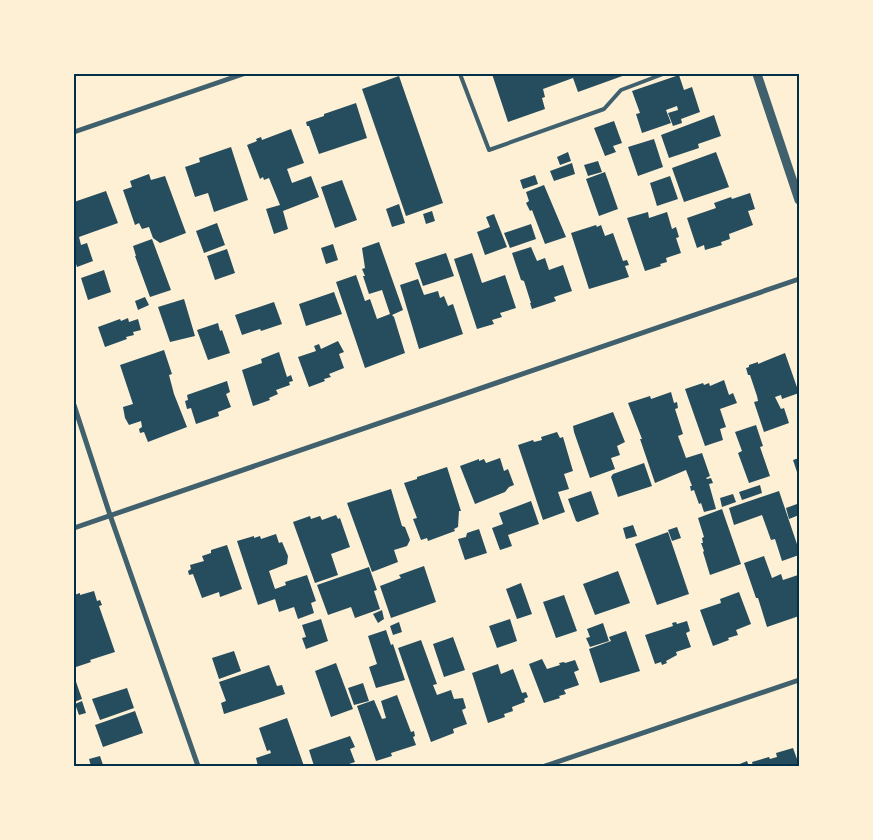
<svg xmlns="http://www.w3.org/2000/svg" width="873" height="840" font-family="'Archivo Narrow',sans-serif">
  <rect width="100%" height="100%" fill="#fdf0d5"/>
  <g fill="#264d5e">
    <path d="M492,74H628L578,92L573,78L543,89L545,97L542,98L545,109L508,122Z"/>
    <path d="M679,75L684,90L692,87L700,112L681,119L682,123L673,126L668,113L678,110L677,106L666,110L671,123L642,133L636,114L640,113L632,91Z"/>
    <path d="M399,76L443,203L406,216L362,89Z"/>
    <path d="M356,103L367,138L319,154L309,126H307L306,122L324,116V114Z"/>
    <path d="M714,115L721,136L698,144L699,148L669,158L661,135Z"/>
    <path d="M614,121L622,143L613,146L616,152L605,156L594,128Z"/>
    <path d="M291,129L304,163L287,169L292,183L311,176L319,197L283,211L288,229L274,234L266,209L280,205L269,178L264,180L263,177L260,179L247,145L257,141L256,139L261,137L262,140Z"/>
    <path d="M654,139L663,167L638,176L628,147Z"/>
    <path d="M231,147L248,200L214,212L208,193L195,197L185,167L200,162L199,158Z"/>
    <path d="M568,152L571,161L560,165L557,157Z"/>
    <path d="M716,152L729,187L684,202L672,168Z"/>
    <path d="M598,161L602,172L588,176L584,165Z"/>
    <path d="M572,163L575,174L554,181L550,171Z"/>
    <path d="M605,172L618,209L599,216L586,179Z"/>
    <path d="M149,174L151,180L165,176L186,233L160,243L153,238L149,227L142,229L139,223L135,225L123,190L132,187L130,181Z"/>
    <path d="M535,175L538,184L523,189L520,180Z"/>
    <path d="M670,176L678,199L657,206L650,183Z"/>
    <path d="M342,180L357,220L335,228L321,187Z"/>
    <path d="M544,185L566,237L545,244L532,210L530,211L526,203L529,201L526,192Z"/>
    <path d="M106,191L118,223L79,237L81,245L87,243L93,261L77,267L74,258V202Z"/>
    <path d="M750,193L755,209L748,211L753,225L729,234L730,239L721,242L722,245L705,250L704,245L697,248L687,218L716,208L714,203L731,197L732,199Z"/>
    <path d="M399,204L405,223L392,227L386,209Z"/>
    <path d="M432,211L435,221L426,224L423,214Z"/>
    <path d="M648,212L649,218L667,212L672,229L676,227L679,237L676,238L681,253L666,258L667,262L660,264L661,266L645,271L627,218Z"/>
    <path d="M494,214L507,247L485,255L477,232L490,227L486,217Z"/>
    <path d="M217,223L225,245L204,253L196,231Z"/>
    <path d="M531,224L536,239L510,248L504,233Z"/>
    <path d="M596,225L597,227L601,225L605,236L613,233L623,261L627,260L629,265L625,266L629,277L589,289L571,233Z"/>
    <path d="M152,239L171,290L150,297L135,256H136L133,246Z"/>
    <path d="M379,242L403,310L392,315L394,317L405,353L365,368L336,282L356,275L365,301L370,299L377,319L390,314L382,290L369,294L363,276H365L362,269L365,268L362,248Z"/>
    <path d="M333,244L338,260L326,264L321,248Z"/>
    <path d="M531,247L537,261L545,258L549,270L563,265L572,291L554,297L556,301L532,309L530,303H531L524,281L521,280L512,253Z"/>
    <path d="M227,249L235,273L215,280L207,256Z"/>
    <path d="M446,253L454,276L423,286L415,263Z"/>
    <path d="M472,253L482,283L505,275L516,308L500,313L502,317L492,320L494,324L477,329L454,259Z"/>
    <path d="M104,270L111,292L88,300L81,278Z"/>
    <path d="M418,279L424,295L438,291L440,298L444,296L448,306L453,304L463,334L419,349L400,285Z"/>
    <path d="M334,292L342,314L306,326L299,304Z"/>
    <path d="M145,297L149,305L138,310L135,301Z"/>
    <path d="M184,299L195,336L170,342L158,307Z"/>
    <path d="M274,302L282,324L261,331L260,329L242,335L235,315Z"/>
    <path d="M128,318L129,322L138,319L141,330L133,332L134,335L126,337L127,339L105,347L98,327L120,319L121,321Z"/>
    <path d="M218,323L220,331L222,330L230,353L208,360L197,330Z"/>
    <path d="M338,341L344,352L339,354L344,368L329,374L331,377L324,379L325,381L309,387L298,357L316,351L314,346L319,344L321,349Z"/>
    <path d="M164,350L172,374L169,375L174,394L187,427L148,442L144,432L140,433L139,429L142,427L141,421L129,425L125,418L123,407L133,404L120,365Z"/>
    <path d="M279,352L287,377L291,375L293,381L289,382L290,385L276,390L278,394L269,398L270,400L253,406L242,370L262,363L261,359Z"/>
    <path d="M785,353L799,393L782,399L781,395L775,397L781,409L784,408L789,423L764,432L754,402L758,401L757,396L750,375H748L746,368L749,367V365L758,362V364Z"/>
    <path d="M724,380L729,395L733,393L737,403L720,409L726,427L720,429L723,440L705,446L685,389L703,383L704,385L709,383L710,386Z"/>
    <path d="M227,381L230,392L226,394L231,407L218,412L219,416L196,424L191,408L187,409L185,401L188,400L187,395Z"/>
    <path d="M671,392L674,403L677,402L678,408L675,409L683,434L678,436L686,458L702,453L710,476L706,478L707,479L711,478L713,483L709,484L716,509L704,512L701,503L699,504L694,490L691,491L690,486H692L686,470L655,483L640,439H642L628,403L650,396L651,399Z"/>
    <path d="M613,412L625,442L617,446L620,455L611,458L615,469L590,478L574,432L573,426Z"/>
    <path d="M756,425L763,446L760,447L770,476L749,483L738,453L742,451L735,432Z"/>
    <path d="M557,432L560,438L563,437L573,471L564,474L569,489L558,492L565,512L543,520L518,445L533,440L534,442L542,440L541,437Z"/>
    <path d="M500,458L504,471L508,469L514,485L509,487L505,492L475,504L460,466L479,459V461L484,459L486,463Z"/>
    <path d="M799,458V471L797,472L793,460Z"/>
    <path d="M644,463L652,486L618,497L611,477L613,474Z"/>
    <path d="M447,467L461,511H459L458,527L454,529L455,531L428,541L427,538L421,540L413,519L417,518L404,483L417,479V477Z"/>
    <path d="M760,485L762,493L742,500L739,492Z"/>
    <path d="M391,489L402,526L405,527L410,540L407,546L394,550L398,562L372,572L347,503Z"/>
    <path d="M591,491L599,514L578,522L576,521L568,499Z"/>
    <path d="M779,491L799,550V555L782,561L775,539L771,540L762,515L734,525L729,508Z"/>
    <path d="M733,494L736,502L722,507L720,498Z"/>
    <path d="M531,501L539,524L508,535L512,546L500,550L492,528L503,524L499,513Z"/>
    <path d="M797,504L799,515L789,519L786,508Z"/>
    <path d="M722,509L741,564L710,575L703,552L704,551L701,543H703L702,538L704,537L698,518Z"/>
    <path d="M336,515L338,519L340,518L350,547L331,554L338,575L315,583L293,522L310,516L311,519L320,516L322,520Z"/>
    <path d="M633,525L637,536L626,539L623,528Z"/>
    <path d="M677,527L681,538L672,541L668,530Z"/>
    <path d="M479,529L487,553L465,560L458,539L466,537L467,533Z"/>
    <path d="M668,532L689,594L657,605L635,544Z"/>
    <path d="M276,534L279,543L282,542L288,556L287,564L269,571L275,589L286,585L285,582L307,575L316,601L311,603L314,613L298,619L294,607L279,612L275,599L258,605L237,541L254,536V538L260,536L261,539Z"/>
    <path d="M227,545L242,589L220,597L219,592L202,598L193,574L189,575L188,571L191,569L190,565L204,561L202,556L211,553V550Z"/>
    <path d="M764,556L772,578L781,574L783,580L798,575L799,580V595L798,596L799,616L767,627L758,598H756L744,563Z"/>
    <path d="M424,566L436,602L391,618L380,586L401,578L399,575Z"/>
    <path d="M369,567L377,590L374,591L380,609L355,618L351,607L328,615L317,585Z"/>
    <path d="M618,571L630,603L595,615L583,584Z"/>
    <path d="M521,583L532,614L517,619L506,589Z"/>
    <path d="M94,591L97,601L100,600L102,605L99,606L115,652L90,660L91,662L76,667L74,660V595L80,593V595Z"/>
    <path d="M739,592L751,624L736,630L738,635L728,638L729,640L713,646L700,610L721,603L720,599Z"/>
    <path d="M564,595L577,631L556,638L543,602Z"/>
    <path d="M382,610L384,619L378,623L373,614Z"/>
    <path d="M321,619L328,641L306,649L302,638L306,637L302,625Z"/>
    <path d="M510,619L517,641L497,648L489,626Z"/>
    <path d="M687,621L690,631L686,633L691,647L676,652L677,655L666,661L667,663L662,665L661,662L655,664L645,635L673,626L672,623L676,622L677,624Z"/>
    <path d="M399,622L402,632L393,635L390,626Z"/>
    <path d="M603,623L609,641L590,647L586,638L590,637L587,629Z"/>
    <path d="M386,630L391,645L393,644L405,680L376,688L369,667L377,664L368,636Z"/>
    <path d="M626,631L640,671L600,683L589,649L611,641L609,637Z"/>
    <path d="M453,637L465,670L444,677L433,644Z"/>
    <path d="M421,640L437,684L433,685L437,695L451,690L454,699L463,698L466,708L462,710L467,724L453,729L454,733L431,742L398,648Z"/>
    <path d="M234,651L241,671L219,679L212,658Z"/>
    <path d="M542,659L547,669L560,665L559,663L564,662L565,663L575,660L579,670L574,672L579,685L564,690L566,694L559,696L560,698L544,703L529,664Z"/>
    <path d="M336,663L353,709L331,717L315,671Z"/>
    <path d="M498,664L501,674L513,669L522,693L526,692L528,697L524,699L525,702L512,707L513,711L504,714L505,717L488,723L472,673Z"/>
    <path d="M269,665L277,686L282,685L285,694L224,714L221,703L226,701L219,682Z"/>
    <path d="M74,676L82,699L74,702Z"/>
    <path d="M363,683L369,701L354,705L348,688Z"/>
    <path d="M127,688L134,708L100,720L92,699Z"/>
    <path d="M397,695L411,732L414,731L415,736L413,737L416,745L391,753L392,756L376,761L357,706L374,700L382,719L386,718L381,701Z"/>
    <path d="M82,701L86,713L79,715L75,704Z"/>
    <path d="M135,711L143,733L103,747L95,725Z"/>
    <path d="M287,718L304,766H258L256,758L271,753L270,750L267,751L259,728Z"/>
    <path d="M350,736L355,747L350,749L355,762L343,766H314L309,750Z"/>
    <path d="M793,748L797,759L799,758V766H753L752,762L769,757L770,759L777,757L776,753Z"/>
    <path d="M100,756L103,765L91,766L89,759Z"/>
    <path d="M747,761L749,766H735Z"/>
  </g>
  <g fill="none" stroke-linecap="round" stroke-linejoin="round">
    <path stroke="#3f606c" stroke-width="4" d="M460,74L489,150L604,109L621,90L663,74"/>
    <g stroke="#3f606c" stroke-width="5">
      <path d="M74,132L243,74"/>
      <path d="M74,405L110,515L198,766"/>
      <path d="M74,528L799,279"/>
      <path d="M545,766L799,680"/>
    </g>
    <path stroke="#3f606c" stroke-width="9" d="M757,74L799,200"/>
  </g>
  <rect width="873" height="840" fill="none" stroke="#fdf0d5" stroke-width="150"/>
  <rect x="75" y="75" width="723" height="690" fill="none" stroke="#003049" stroke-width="2"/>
</svg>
